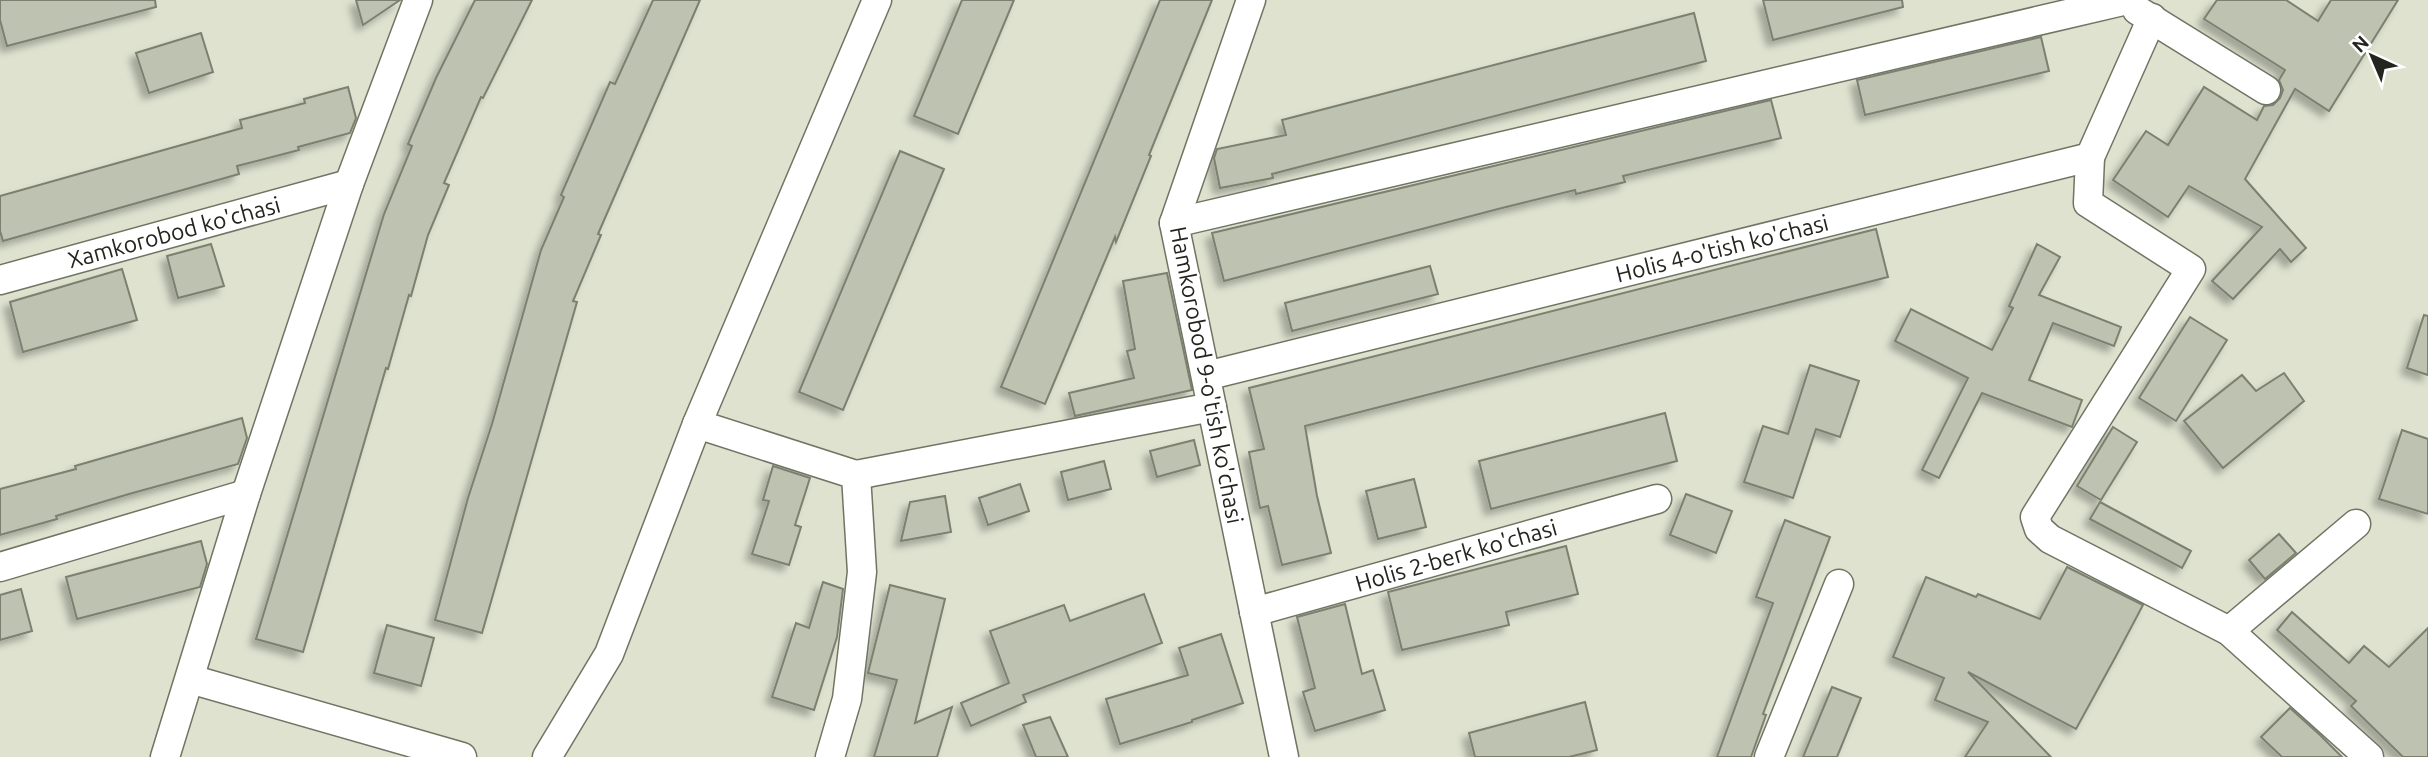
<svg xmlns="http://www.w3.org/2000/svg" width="2428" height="757" font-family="Ubuntu,sans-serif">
  <defs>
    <filter id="shadow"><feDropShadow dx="-6" dy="6" stdDeviation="3.5" flood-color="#0004"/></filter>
  </defs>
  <rect width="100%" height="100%" fill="#dee2cf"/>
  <g fill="#bec2b0" stroke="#7c806f" stroke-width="2" filter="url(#shadow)">
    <path d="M0,0H155L156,7L7,46L0,20Z"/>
    <path d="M356,0H400L363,25Z"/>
    <path d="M475,0H532L483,98L481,97L444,183L449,185L428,235L411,296L409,295L388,369L386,368L303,652L256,639L384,214L412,146L408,144L436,78Z"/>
    <path d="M653,0H700L598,234L601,235L573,301L577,302L482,633L435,620L468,498L492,424L541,250L564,197L561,195L610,82L615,84Z"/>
    <path d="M962,0H1014L958,134L914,116Z"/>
    <path d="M1160,0H1212L1149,155L1151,156L1116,242L1115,237L1045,404L1001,387Z"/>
    <path d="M1763,0H1902L1903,7L1773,40Z"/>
    <path d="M2217,0H2286L2318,21L2331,0H2398L2329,111L2295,89L2245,179L2306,248L2291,262L2280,249L2233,299L2212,281L2262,227L2189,186L2168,217L2113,180L2146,131L2168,145L2204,87L2257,120L2264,106L2273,105L2280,98L2283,90L2279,80L2285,70L2204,19Z"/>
    <path d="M1694,13L1706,61L1272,174L1273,178L1220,188L1214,158L1217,149L1286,135L1282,120Z"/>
    <path d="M201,33L213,72L149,93L136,53Z"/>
    <path d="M2041,37L2049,71L1865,115L1857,80Z"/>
    <path d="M348,87L356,118L350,133L298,147L299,150L237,166L239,174L3,241L0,231V196L242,128L240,120L305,103L304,99Z"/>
    <path d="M1771,100L1781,138L1623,176L1625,182L1576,194L1575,190L1498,209L1224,281L1212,233Z"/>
    <path d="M900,151L944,169L843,410L799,392Z"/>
    <path d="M1876,229L1888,277L1305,426L1317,496L1331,553L1282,565L1268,506L1260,508L1249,452L1264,449L1249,388Z"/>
    <path d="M211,244L224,286L178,298L167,256Z"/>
    <path d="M2037,244L2060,257L2039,295L2121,327L2114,346L2053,323L2029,380L2082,400L2072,427L1982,393L1939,478L1922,470L1968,378L1895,341L1911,309L1992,350L2013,308L2009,306Z"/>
    <path d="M1430,266L1438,294L1292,331L1285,303Z"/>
    <path d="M122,269L137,320L23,352L10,302Z"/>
    <path d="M1167,273L1192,390L1075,416L1069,393L1134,378L1127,351L1135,349L1123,281Z"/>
    <path d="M2424,315L2428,316V375L2407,368Z"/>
    <path d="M2190,317L2227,340L2176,421L2139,398Z"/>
    <path d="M1810,365L1859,381L1840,437L1816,429L1793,498L1744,482L1763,426L1788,434Z"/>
    <path d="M2284,373L2304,401L2223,468L2184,421L2242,375L2256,391Z"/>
    <path d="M1665,413L1677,461L1491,509L1479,461Z"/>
    <path d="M242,418L247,438L238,464L129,494L56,516L57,519L0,535V489L76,469L75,466Z"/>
    <path d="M2113,427L2137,442L2101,500L2077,486Z"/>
    <path d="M2402,430L2428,439V514L2379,499Z"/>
    <path d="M1194,440L1200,465L1157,477L1150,451Z"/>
    <path d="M1104,461L1111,489L1068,500L1061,472Z"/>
    <path d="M773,466L810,478L795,525L801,527L789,565L752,554L769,501L763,500Z"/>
    <path d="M1414,479L1426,527L1378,539L1366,491Z"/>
    <path d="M1020,484L1029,511L988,525L979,498Z"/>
    <path d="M1686,494L1732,511L1716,553L1670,535Z"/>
    <path d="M945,496L951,532L901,541L910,502Z"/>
    <path d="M2100,502L2191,551L2182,568L2090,519Z"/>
    <path d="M1785,520L1830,537L1763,714L1766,715L1751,757H1717L1773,603L1756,597Z"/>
    <path d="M2279,534L2296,553L2265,579L2249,560Z"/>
    <path d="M201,541L207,564L200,587L77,619L66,577Z"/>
    <path d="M1566,546L1578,594L1506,612L1509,625L1402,650L1388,592Z"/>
    <path d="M2067,567L2143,605L2116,656L2076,729L1968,672L2051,757H1965L1988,722L1935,700L1944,678L1893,657L1926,577L1976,597L1978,594L2040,619Z"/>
    <path d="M823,582L843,589L837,637L814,710L772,697L796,623L809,628Z"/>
    <path d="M890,585L945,599L915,723L952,707L937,757H874L897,680L868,673Z"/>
    <path d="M21,589L32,631L0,640V595Z"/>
    <path d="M1144,594L1162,643L1023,695L1026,702L971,726L961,703L1009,683L990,631L1064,605L1070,621Z"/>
    <path d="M1345,604L1362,674L1373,670L1385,710L1315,731L1303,692L1315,688L1297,617Z"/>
    <path d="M2292,612L2349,663L2364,646L2389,667L2428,628V757H2403L2351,706L2356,701L2277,630Z"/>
    <path d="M387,625L434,638L421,686L374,673Z"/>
    <path d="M1221,634L1243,703L1192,720V722L1120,744L1106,699L1188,675L1179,648Z"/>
    <path d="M1832,687L1861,698L1837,757H1803Z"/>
    <path d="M1585,702L1597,750L1569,757H1475L1469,733Z"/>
    <path d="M2290,708L2320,735L2342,757H2282L2261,737Z"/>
    <path d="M1050,717L1068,757H1036L1023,725Z"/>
  </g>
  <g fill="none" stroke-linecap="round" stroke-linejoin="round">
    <g stroke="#707463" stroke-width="31">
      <g id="minor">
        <path d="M1251,0L1174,223L1284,757"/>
        <path d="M2137,10L2266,90"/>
        <path d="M2090,157L2088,203L2191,269L2035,517L2039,529L2050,539L2229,631L2369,757"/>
        <path d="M1174,223L2127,0"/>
        <path d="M0,280L349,184"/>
        <path d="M1206,376L2090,157L2152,18"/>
        <path d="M697,424L856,475L862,572L847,699L830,757"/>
        <path d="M856,475L1212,407"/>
        <path d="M0,567L246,494"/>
        <path d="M1254,612L1657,499"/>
        <path d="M2229,631L2356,524"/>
        <path d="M190,679L462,757"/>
        <path d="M165,757L246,494L349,184L418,0"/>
        <path d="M547,757L609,654L697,424L877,0"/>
        <path d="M1769,757L1839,584"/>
      </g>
    </g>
    <use href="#minor" stroke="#fff" stroke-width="28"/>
  </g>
  <g text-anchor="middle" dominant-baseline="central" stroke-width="5" stroke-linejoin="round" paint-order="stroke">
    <g font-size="23" fill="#23251e" stroke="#fff">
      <text transform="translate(174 232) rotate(-15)">Xamkorobod ko'chasi</text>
      <text transform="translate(1722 248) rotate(-14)">Holis 4-o'tish ko'chasi</text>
      <text transform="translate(1207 375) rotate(79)">Hamkorobod 9-o'tish ko'chasi</text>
      <text transform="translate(1456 555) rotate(-16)">Holis 2-berk ko'chasi</text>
    </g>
  </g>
  <g transform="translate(2372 56) rotate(316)" stroke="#ffffff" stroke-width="5" paint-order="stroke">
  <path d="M0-5L12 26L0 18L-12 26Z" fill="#23251e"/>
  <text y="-10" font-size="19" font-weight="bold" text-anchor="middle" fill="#23251e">N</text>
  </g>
</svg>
